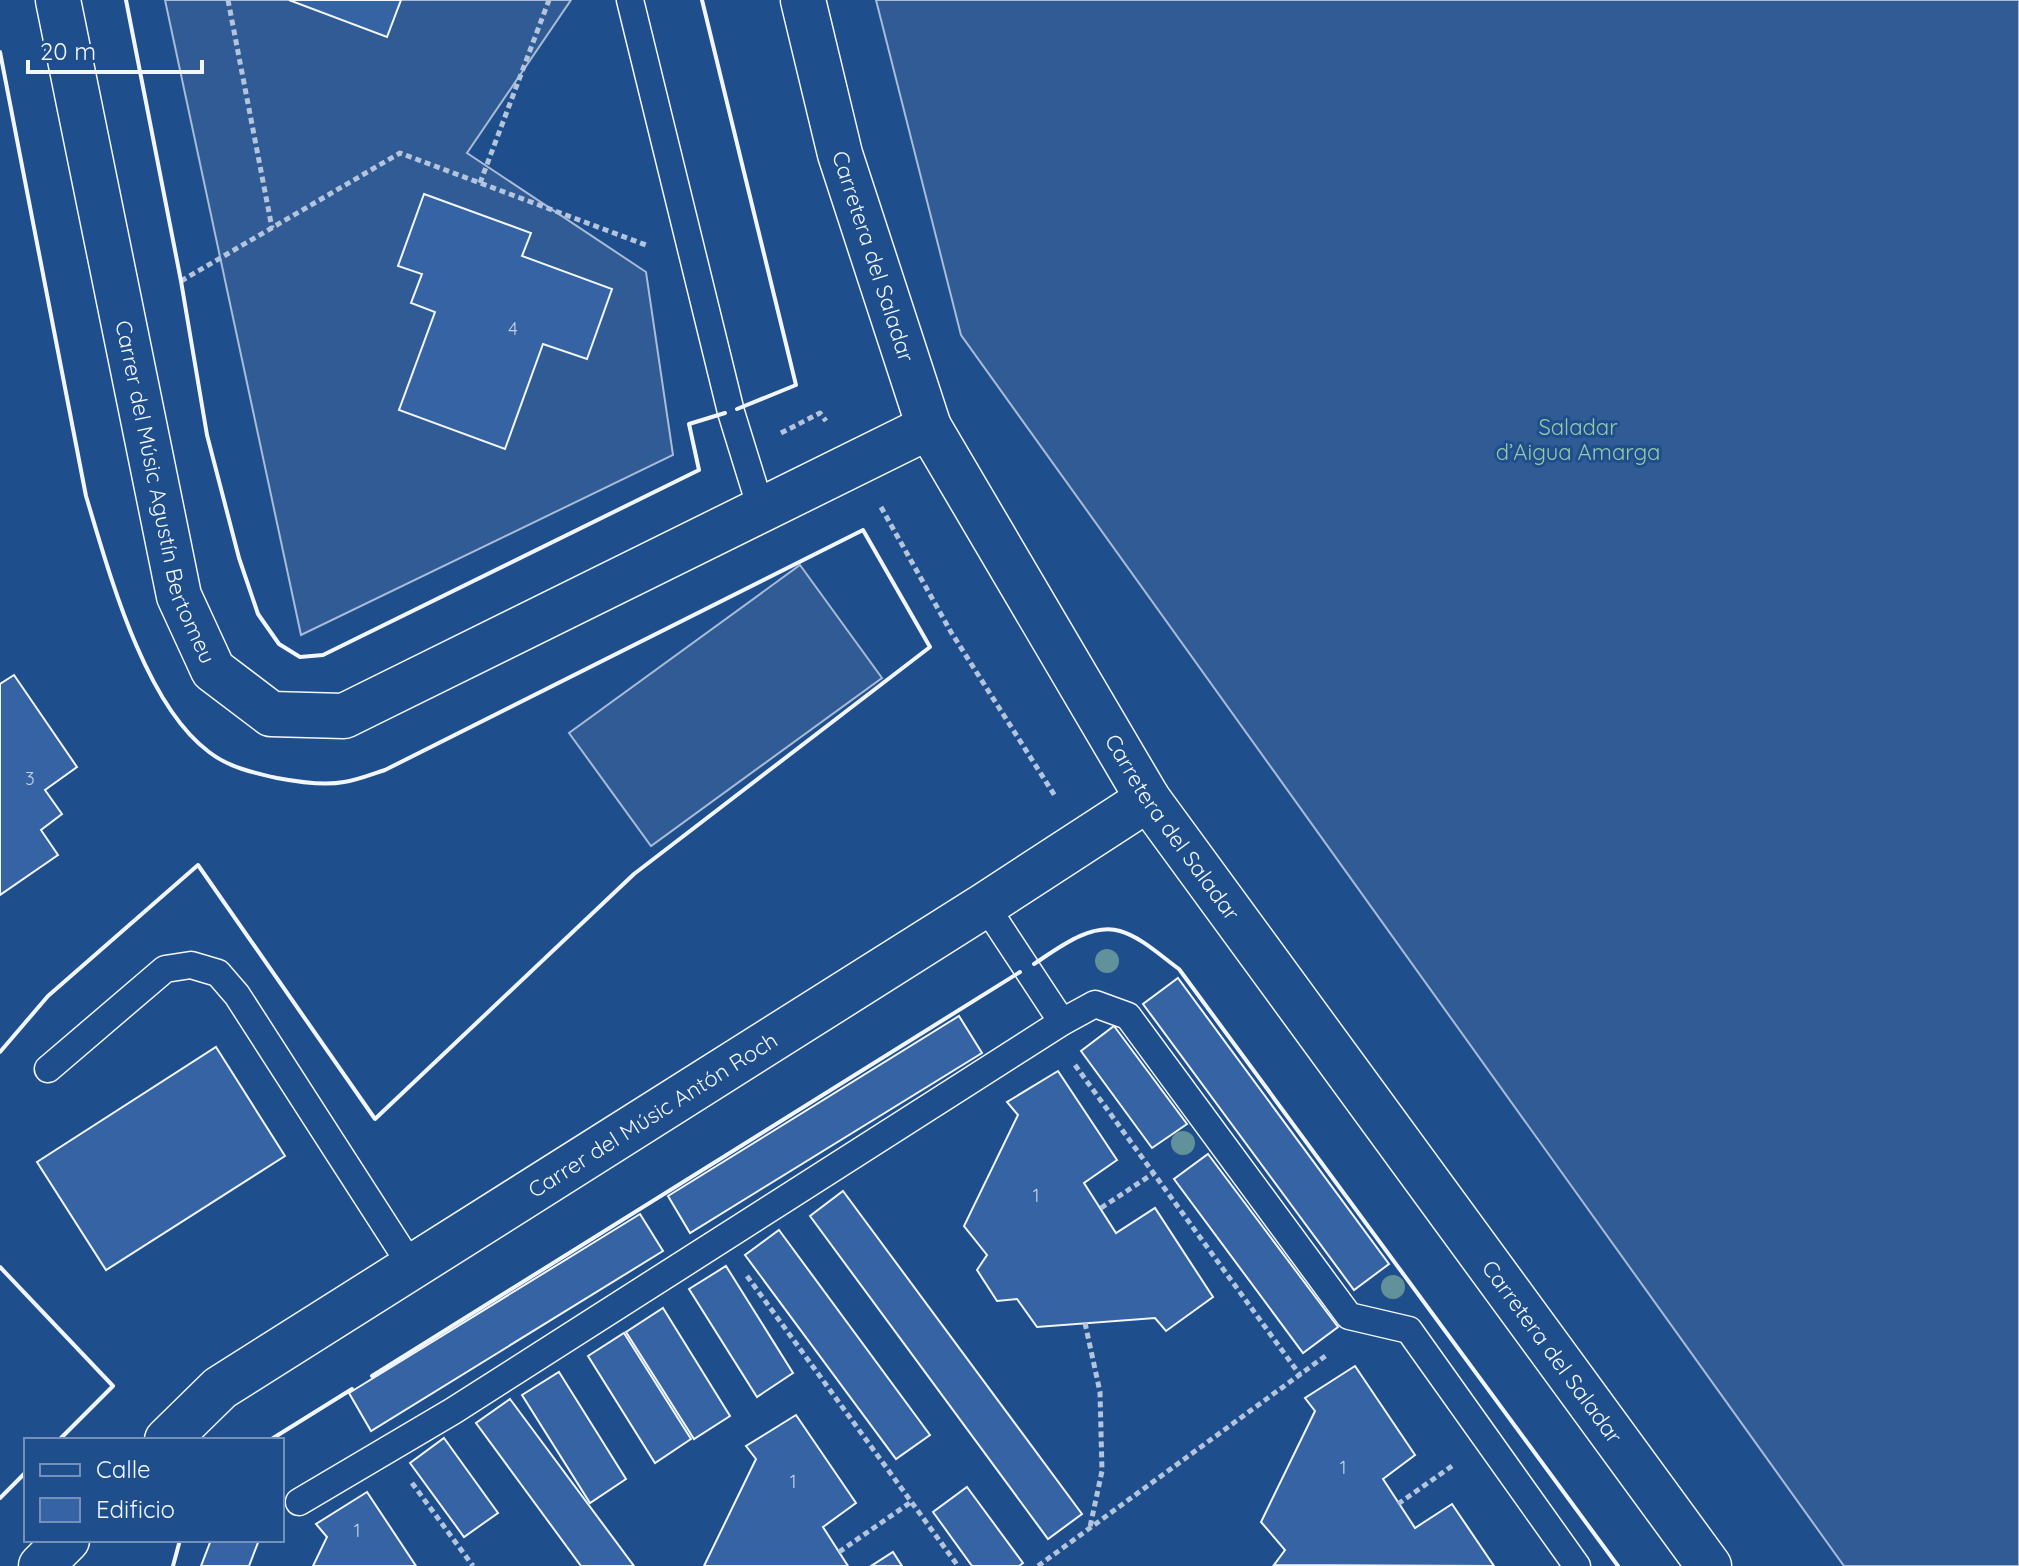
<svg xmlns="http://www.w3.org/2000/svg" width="2019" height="1566" font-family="Quicksand,sans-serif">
  <rect width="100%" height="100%" fill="#1f4e8c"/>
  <g fill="#305b95" stroke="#a8bbd7" stroke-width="2">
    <path d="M165,0H571L467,153L646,272L673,455L301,635Z"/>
    <path d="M876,0H2019V1566H1844L961,335Z"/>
    <path d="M800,565L882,678L651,846L569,733Z"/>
  </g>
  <g fill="#3563a3" stroke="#f2f6ff" stroke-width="2">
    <path d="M289,0H401L387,37Z"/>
    <path d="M424,194L531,233L522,256L612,289L587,359L543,344L505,449L399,410L435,312L411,303L422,274L398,266Z"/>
    <path d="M14,675L77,767L45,790L62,814L41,830L58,855L0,895V684Z"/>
    <path d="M1178,978L1389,1264L1354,1290L1143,1004Z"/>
    <path d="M959,1016L982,1053L690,1233L668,1196Z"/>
    <path d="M1114,1026L1187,1124L1152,1148L1081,1051Z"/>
    <path d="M216,1047L285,1156L106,1270L37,1162Z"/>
    <path d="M1058,1071L1117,1160L1084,1183L1116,1233L1155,1208L1213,1297L1166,1331L1155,1318L1037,1327L1017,1299L997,1301L977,1270L987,1255L964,1226L1018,1115L1007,1102Z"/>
    <path d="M1208,1154L1338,1327L1303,1353L1174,1179Z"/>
    <path d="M843,1191L1082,1514L1048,1539L810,1216Z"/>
    <path d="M640,1214L663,1251L371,1431L349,1393Z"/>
    <path d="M779,1230L930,1435L896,1459L745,1255Z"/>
    <path d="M726,1266L793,1373L757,1397L689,1289Z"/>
    <path d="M663,1308L730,1416L694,1439L626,1332Z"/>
    <path d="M624,1333L691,1439L655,1463L588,1356Z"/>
    <path d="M1355,1366L1415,1455L1383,1479L1415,1528L1452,1504L1494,1566L1274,1565L1285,1550L1261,1522L1315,1411L1305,1398Z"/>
    <path d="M559,1372L626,1479L590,1503L522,1395Z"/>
    <path d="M510,1399L634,1566H581L476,1423Z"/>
    <path d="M796,1415L856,1503L823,1527L848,1566H704L756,1459L746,1446Z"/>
    <path d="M444,1438L498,1513L464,1537L410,1463Z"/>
    <path d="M967,1487L1023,1563L1019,1566H972L933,1512Z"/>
    <path d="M367,1492L416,1566H313L327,1537L316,1524Z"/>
    <path d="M211,1540H259L249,1566H201Z"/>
    <path d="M893,1552L902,1566H871Z"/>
  </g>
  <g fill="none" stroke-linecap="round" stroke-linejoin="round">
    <g stroke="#f2f6ff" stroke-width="29">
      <g id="lane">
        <path d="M630,0L731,412L761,509"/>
        <path d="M985,905L1062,1022"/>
        <path d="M48,1069L165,969L191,965L218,973L237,995L412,1267"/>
        <path d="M299,1502L453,1411L1062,1022L1095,1004L1128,1016L1349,1316L1409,1330L1577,1566"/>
      </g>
    </g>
    <g stroke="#f2f6ff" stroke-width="47">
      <g id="street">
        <path id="s1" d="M58,0L179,596L213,670L271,714L344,716L929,427"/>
        <path id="s2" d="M167,1440L220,1388L985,905L1148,799"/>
        <path d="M41,1566L67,1540"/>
      </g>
    </g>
    <g stroke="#f2f6ff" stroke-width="47">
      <g id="secondary">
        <path id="s3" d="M803,0L840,154L929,427L1148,799L1709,1566"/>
      </g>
    </g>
    <g stroke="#b3c4dc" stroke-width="5" stroke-dasharray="6 4" stroke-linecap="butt">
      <path d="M228,0L272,228"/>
      <path d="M480,183L549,0"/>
      <path d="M181,281L400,153L646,245"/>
      <path d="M781,433L820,413L826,421"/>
      <path d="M881,507L951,632L1055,796"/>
      <path d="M1075,1065L1300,1375"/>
      <path d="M1101,1208L1154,1173"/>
      <path d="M747,1276L958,1566"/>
      <path d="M1085,1323L1100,1392L1102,1471L1090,1527"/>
      <path d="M412,1483L473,1566"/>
      <path d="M1398,1504L1452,1466"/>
      <path d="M839,1552L911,1502"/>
      <path d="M1038,1566L1328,1354"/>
    </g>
    <use href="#lane" stroke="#1f4e8c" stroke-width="26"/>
    <use href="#street" stroke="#1f4e8c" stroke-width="44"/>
    <use href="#secondary" stroke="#1f4e8c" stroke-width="44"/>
    <g stroke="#f2f6ff" stroke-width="4">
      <path d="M126,0L181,281L207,435L239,558L258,614L279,644L300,657L323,655L699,470L689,424L725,413"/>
      <path d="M702,0L796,385L737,409"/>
      <path d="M0,52L86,496C109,572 144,704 209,752C228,767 254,773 277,778C298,782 323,786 344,782C358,780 372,774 385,770L863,530L930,647L634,874L375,1119L198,865L48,996L0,1052"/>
      <path d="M1034,964C1057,949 1091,922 1120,931C1141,937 1161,956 1179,969L1618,1566"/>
      <path d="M0,1267L113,1386L59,1440"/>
      <path d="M372,1376L1020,972"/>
      <path d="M270,1440L352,1389"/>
      <path d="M0,1498L26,1472"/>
      <path d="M173,1566L180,1540"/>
    </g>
  </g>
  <g fill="#61919a">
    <circle cx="1107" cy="961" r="12"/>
    <circle cx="1183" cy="1143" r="12"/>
    <circle cx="1393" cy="1287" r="12"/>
  </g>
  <g text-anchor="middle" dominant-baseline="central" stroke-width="6" stroke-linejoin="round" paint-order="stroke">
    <g font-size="18" fill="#c3d1e8">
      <text x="513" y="328">4</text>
      <text x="30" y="778">3</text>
      <text x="1036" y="1195">1</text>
      <text x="1343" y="1467">1</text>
      <text x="793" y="1481">1</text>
      <text x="357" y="1530">1</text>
    </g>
    <g font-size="22" fill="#f2f6ff" stroke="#1f4e8c">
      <text stroke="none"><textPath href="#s3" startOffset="266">Carretera del Saladar</textPath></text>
      <text stroke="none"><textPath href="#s1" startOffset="504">Carrer del Músic Agustín Bertomeu</textPath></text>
      <text stroke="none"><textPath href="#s3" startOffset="914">Carretera del Saladar</textPath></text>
      <text stroke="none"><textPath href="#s2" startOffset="586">Carrer del Músic Antón Roch</textPath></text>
      <text stroke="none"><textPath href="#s3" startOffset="1562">Carretera del Saladar</textPath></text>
    </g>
    <g font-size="22" fill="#97c8a6" stroke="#1f4e8c">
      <text x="1578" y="427">Saladar<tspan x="1578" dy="25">d’Aigua Amarga</tspan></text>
    </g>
  </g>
  <rect x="24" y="1438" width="260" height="104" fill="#1f4e8c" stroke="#7391ba" stroke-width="2"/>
  <rect x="40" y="1464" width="40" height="12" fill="#1f4e8c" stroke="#7391ba" stroke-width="2"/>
  <text x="96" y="1478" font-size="24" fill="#f2f6ff">Calle</text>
  <rect x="40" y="1498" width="40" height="24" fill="#3563a3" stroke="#7391ba" stroke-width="2"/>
  <text x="96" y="1518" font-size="24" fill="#f2f6ff">Edificio</text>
  <path d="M28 60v12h174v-12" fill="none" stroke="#f2f6ff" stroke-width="4"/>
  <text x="40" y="60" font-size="24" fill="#f2f6ff" stroke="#1f4e8c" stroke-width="6" paint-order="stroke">20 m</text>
</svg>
